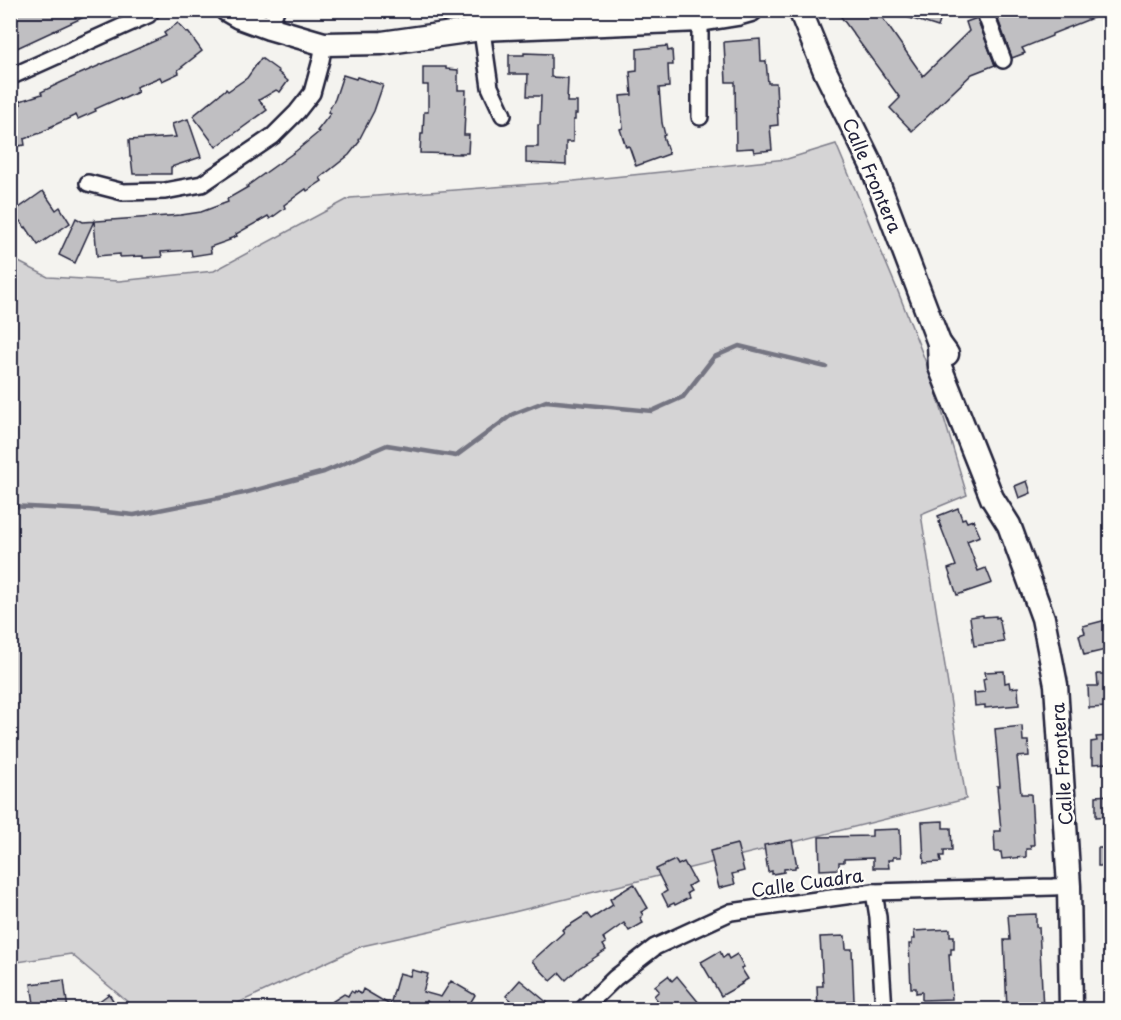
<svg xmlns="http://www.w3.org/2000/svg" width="1121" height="1020" font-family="'Playpen Sans',sans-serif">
  <rect width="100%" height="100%" fill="#f4f3ef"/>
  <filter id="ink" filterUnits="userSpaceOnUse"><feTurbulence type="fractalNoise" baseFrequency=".0167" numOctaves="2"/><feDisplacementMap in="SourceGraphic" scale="12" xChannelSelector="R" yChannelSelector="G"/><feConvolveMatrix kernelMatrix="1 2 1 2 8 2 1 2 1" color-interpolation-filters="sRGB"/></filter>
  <g filter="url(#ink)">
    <path fill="#d5d4d5" stroke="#7c7b88" stroke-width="1.5" d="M836,144L897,289L932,378L967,495L921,514L966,799L502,915L362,946L225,1009H136L71,954L11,963V258L48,277L119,281L214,271L350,198L574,181L787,159Z"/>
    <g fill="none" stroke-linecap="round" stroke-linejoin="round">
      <path stroke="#757582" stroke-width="4.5" d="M10,506L88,510L134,515L244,493L324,472L387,445L456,456L513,414L546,401L652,411L683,397L714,357L739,346L826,367"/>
    </g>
    <g fill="#c0bfc2" stroke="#22223b" stroke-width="1.5">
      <path d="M10,10H99L17,48L10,33Z"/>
      <path d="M836,10H877L923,76L969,31L966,22L977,18L995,65L972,74L912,131L890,108L900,98Z"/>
      <path d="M894,10H927L942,15L938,27L894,13Z"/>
      <path d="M997,10H1110V11L1052,34V36L1022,48L1025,53L1012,58L995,11Z"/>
      <path d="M178,23L187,33L188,32L202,51L178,70L179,73L162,81L160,77L136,87L138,92L121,100L120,98L95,109L96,111L78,119L76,115L50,127L51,128L43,131V132L24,139L25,145L10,147V105L21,104L20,101L42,94L41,92L62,82L166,36L164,33Z"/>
      <path d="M760,39L761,61H766L768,83H776L778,125L770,126L772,150L754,152L753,148L736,149L735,82H726L724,42Z"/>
      <path d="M667,46L668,51L672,50L673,65H668L669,87L659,88L662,123L665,135L663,136L669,154L636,166L629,146L626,147L620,129L623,128L620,96L632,95L630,72L637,71V49Z"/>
      <path d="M524,53L551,54V77L568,78L567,102H577V114H575V120H573V142H566V165L526,163V147H538V125H540L541,96H527L528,74H509V55H524Z"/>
      <path d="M261,58L279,71L278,72L288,81L280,92L276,90L259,100L267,110L216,147L193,116L226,89L228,91L247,78Z"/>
      <path d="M423,67H446V69L458,70V90H466L464,135H469L468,153H460L461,154L420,153L421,134H423L424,112H428V85H423Z"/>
      <path d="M343,75L356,79L357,77L383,85L374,111L359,140L360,141L349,155L320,178L322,181L307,191L306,189L284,205L285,208L270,219L268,216L236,234L237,236L229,239L230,240L210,247L211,253L192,256L191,250L161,252L162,257L143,258V256L120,257V254L97,256L94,221L75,263L59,255L76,218L83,222L181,215L201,212L228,202L227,199L248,187L247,186L296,151L319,132L317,131L331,113L328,112L335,99Z"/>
      <path d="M188,119L201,157L171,167V174H133L131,157H130L129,140L176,137L172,124Z"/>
      <path d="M43,191L56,210L60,207L70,223L38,245L26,227L25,228L20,221H18L12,213Z"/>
      <path d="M1027,481L1031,493L1019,498L1015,486Z"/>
      <path d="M958,508L962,519L965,518L967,522L973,520L980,536L967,541L978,571L986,568L992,583L957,595L948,569L956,566L939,522L940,521L938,516Z"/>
      <path d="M983,615V617L996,616V618L999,617L1004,642L974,646L970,617Z"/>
      <path d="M1110,619V649L1084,655L1079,635L1085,633L1083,626Z"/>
      <path d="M1004,671L1005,683L1009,682L1010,688L1018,687L1019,705L985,708V705L975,706L974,693L985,692L983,679L986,678L985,672Z"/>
      <path d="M1097,674H1110V702H1108V707L1089,708L1088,686H1098Z"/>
      <path d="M1022,726L1023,741H1028L1029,756L1017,757L1021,794H1031L1034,845H1030L1031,849H1026V857L1002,859L1001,852H995L994,831H1001L997,786H1000L995,729Z"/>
      <path d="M1110,736V757H1108V763L1093,764V758H1091V742L1097,741L1096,737Z"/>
      <path d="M1110,795V816L1096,817V796Z"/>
      <path d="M943,821V828H951L952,850H944V856H940L941,862L924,863L922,822Z"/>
      <path d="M900,829L901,857H893V860H888L889,868H873V858L844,859V862H839V869L820,870L819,837L872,836V830Z"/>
      <path d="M792,840L797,866H795V868L784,869V872L772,874V871L768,872L764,845Z"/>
      <path d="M737,844L744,871L732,874L735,884L719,888L710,851Z"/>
      <rect x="1098" y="848" width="12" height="18"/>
      <path d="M675,860L678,865L684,862L695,882L688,886L691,891L687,893L689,898L675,905L674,903L668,906L662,894L667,891L656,869Z"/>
      <path d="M634,884L648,908L641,912L643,915L640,918L643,923L629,931L624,923L603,938L606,943L603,945L606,950L579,968L566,980L560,973L551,981L532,961L564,932L562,930L587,914L591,919L613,905L610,899Z"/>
      <path d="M1036,914V927H1039L1043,1010H1007L1004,940H1010L1008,915Z"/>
      <path d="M950,929V936H954V949H951V954H949L952,999L922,1000V992L916,993V988H911L909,944H912V939H915L914,931Z"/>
      <path d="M845,936L846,949H852L854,1001L845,1002V1010H818L817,986H823L820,937Z"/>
      <path d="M720,951L723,958L727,955L729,959L737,954L744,967L741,968L748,979L741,983L742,984L721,996L701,962Z"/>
      <path d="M412,970L428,974L423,992L441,997L451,981L475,995L466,1010H441L426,1001L424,1010H319L344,994L348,996L351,991L354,993L355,991L361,994L363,989L390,1005L399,973L410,976Z"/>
      <path d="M668,976L672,981L677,976L705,1010H665L654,996L659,991L655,986Z"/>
      <path d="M64,980L68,1010H35L31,984Z"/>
      <path d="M520,980L556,1010H503L511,1000L506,996Z"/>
      <path d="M109,994L119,1010H87Z"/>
    </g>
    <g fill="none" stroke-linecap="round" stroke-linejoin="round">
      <g stroke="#22223b" stroke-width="20">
        <g id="street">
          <path d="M479,10L490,87L503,115"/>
          <path d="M984,10L1003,60"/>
          <path d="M700,20V117"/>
          <path d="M269,28L276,10"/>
          <path d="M10,77L148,15L152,10"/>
          <path d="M88,183L123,192L165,191L202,184L273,136L297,112L312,93L321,60L324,44"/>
          <path d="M874,892L878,917L884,1010"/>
          <path d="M582,1010L615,978L655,947L731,912L874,892L1053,887L1069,886"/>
        </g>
      </g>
      <g stroke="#22223b" stroke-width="27">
        <g id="secondary">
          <path d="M227,10L239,17L269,28L324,44L382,43L481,29L700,20L737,14L751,10"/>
          <path d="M800,10L825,71L871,164L939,343L947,354"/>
          <path d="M939,343L940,367L992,498L1009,525L1043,618L1056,685L1069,886L1071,1010"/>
        </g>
      </g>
      <use href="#street" stroke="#fdfcf7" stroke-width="15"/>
      <use href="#secondary" stroke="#fdfcf7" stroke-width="22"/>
    </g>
  </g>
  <g text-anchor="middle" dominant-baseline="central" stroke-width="5" stroke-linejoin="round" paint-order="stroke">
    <g font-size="18" fill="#22223b" stroke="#fdfcf7">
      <text transform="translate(873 175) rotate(67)">Calle Frontera</text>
      <text transform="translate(1061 764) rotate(-94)">Calle Frontera</text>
      <text transform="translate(807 882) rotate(-8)">Calle Cuadra</text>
    </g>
  </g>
  <rect width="1121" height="1020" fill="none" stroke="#fdfcf7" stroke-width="36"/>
  <rect x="18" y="18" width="1085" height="984" fill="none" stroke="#22223b" stroke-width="2" filter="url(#ink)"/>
</svg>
